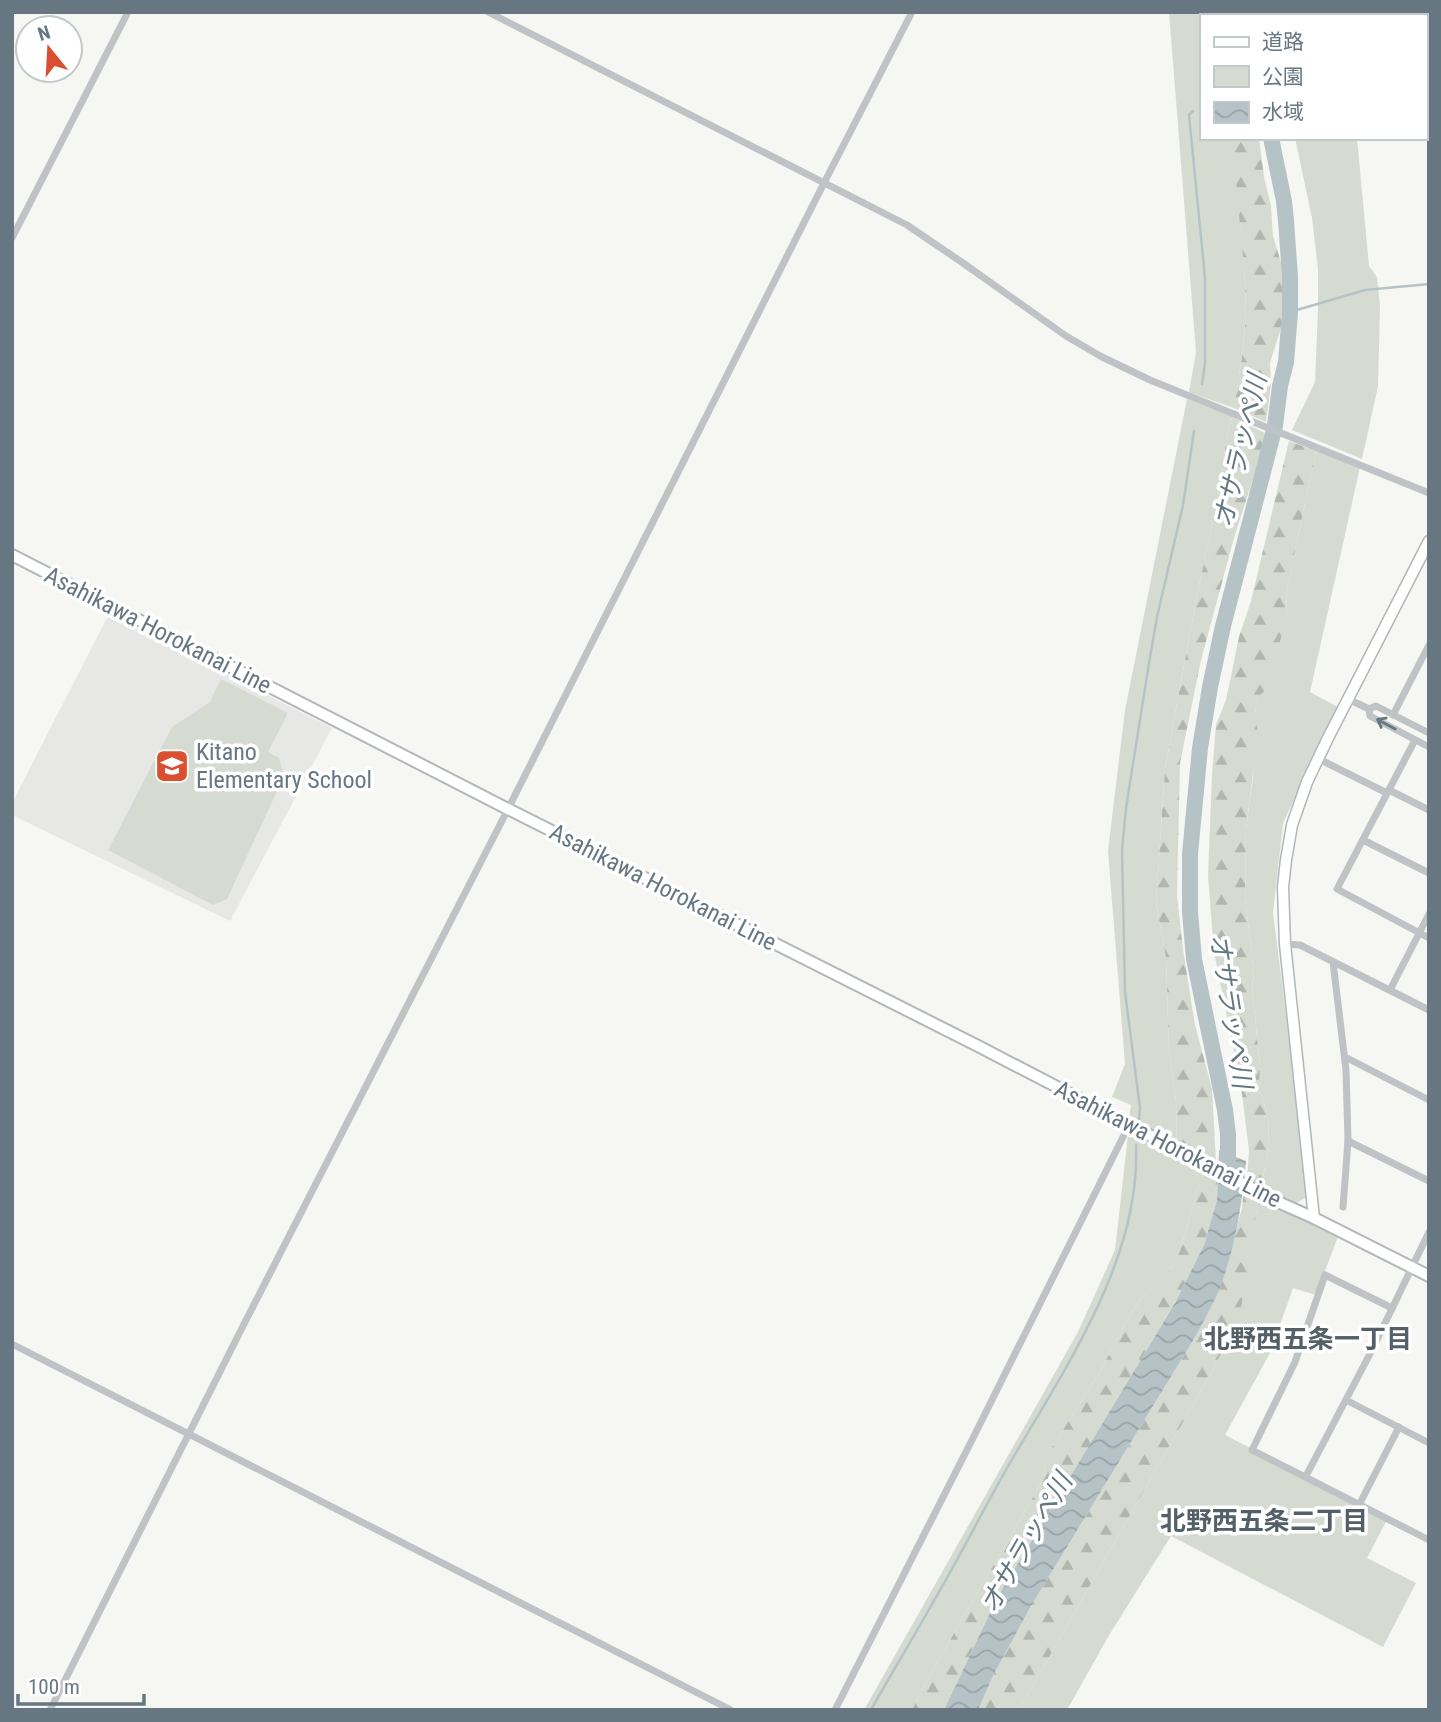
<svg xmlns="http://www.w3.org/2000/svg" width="1441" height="1722" font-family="'Roboto Condensed','Noto Sans JP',sans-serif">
  <defs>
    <pattern id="forest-firs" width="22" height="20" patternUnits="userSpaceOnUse" patternTransform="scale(1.75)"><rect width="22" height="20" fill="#d6dbd2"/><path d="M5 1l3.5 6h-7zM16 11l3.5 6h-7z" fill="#b1b6b0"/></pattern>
    <pattern id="water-waves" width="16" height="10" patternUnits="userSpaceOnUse" patternTransform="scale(1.75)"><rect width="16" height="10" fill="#b6c3c6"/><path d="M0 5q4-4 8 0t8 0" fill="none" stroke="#98a3a6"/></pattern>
  </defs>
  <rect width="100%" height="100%" fill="#f6f6f3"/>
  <path fill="#e7e7e6" d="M109,614L332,728L230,921L12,815V803Z"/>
  <g fill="#d6dbd2">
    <path d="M1169,12H1220V16H1201V138H1233L1245,280L1246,315L1242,357L1234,408L1189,392L1196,352Z"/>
    <path d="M1295,138H1357L1369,266L1377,277L1380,306L1378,386L1362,459L1292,430L1315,382L1318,310V269L1312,218Z"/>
    <path d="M1187,399L1232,417L1226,440L1221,481L1196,600L1165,769L1156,902L1166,958L1169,1050L1176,1101L1177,1143L1129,1119L1131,1105L1112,1097L1125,1064L1108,851L1125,710Z"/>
    <path d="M1316,451L1360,467L1310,692L1338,707L1283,823L1273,913L1309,1196L1296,1203L1261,1186L1269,1147L1268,1116L1259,1088L1260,1066L1252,986L1254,974L1245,898L1246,829L1253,777L1255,713L1258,695L1286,619L1287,589Z"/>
    <path d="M221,679L288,713L268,752L279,758L284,776L227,899L213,905L108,850L172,727L210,702Z"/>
    <path d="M1129,1126L1206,1167L1198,1188L1180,1251L1164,1282L1144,1295L1130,1315L1098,1375L1047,1455L1044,1478L931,1673L912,1710H864L1078,1332L1115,1250Z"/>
    <path d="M1259,1197L1339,1234L1316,1295L1293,1288L1270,1353L1225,1435L1388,1518L1367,1558L1416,1583L1383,1647L1171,1536L1108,1637L1067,1710H1019L1215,1366L1239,1314Z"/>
  </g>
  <g fill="url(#forest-firs)">
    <path d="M1232,138H1259L1264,177L1271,206L1273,236L1284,272L1283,322L1270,363L1271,385L1266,422L1234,408L1242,357L1246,315L1245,280Z"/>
    <path d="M1232,417L1265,433L1259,460L1234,538L1201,660L1180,763L1177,896L1183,949L1195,1025L1212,1089L1216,1162L1177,1143L1176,1101L1169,1050L1166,958L1156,902L1165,769L1196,600L1221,481L1226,440Z"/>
    <path d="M1289,441L1316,451L1287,589L1286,619L1267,690L1258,696L1255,713L1258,733L1246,829L1245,898L1254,974L1252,986L1260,1067L1259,1088L1268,1116L1269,1147L1261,1186L1247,1179L1249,1150L1241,1086L1214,952L1208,876L1212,775L1216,725L1226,700L1239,637L1251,601Z"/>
    <path d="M1206,1167L1218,1174L1217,1200L1204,1245L1175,1303L997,1598L944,1710H912L931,1673L1044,1478L1047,1455L1098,1375L1130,1315L1144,1295L1164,1281L1180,1251L1198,1188Z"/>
    <path d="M1244,1189L1259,1197L1240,1314L1215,1366L1019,1710H978L994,1674L1031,1606L1197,1334L1220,1287L1242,1208Z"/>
  </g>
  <path fill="url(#water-waves)" d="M1219,1150L1246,1161C1242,1204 1236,1244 1221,1285C1215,1301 1205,1318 1197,1334L1031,1606L994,1674L978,1710H944L997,1598L1175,1303L1204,1245L1217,1200Z"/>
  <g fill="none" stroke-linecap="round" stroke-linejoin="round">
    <g stroke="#b6c3c6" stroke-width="2.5">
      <path d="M1193,111L1189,115L1205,278V364L1202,384"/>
      <path d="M1290,312L1365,290L1429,284"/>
      <path d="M1139,1120L1140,1108L1125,992L1122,850L1126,808L1149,663L1157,617L1183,505L1194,431"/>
      <path d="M871,1710C891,1674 912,1640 932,1604C958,1560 981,1514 1006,1470C1062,1372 1141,1262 1136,1145"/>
    </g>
    <g stroke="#b6c3c6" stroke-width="16">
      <path d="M1250,12V16"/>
      <path d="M1228,1174V1134L1225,1110L1194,959L1190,912V854L1200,748L1210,687L1223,626L1275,426L1280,386L1286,362L1290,313V276L1286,221L1284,201L1271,138"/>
    </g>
    <g stroke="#b1b7bb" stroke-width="13">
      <path id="secondary" d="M1314,1218L1285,944L1283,887L1286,860L1292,825L1307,782L1328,738L1429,541"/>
    </g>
    <g stroke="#b2b7ba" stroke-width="14">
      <path id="primary" d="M12,555L508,809L980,1047L1278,1202L1314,1218L1429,1276"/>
    </g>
    <g stroke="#bfc3c6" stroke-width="7">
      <path d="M488,12L907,225L963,263L1066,336L1102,357L1150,380L1429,493"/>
      <path d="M12,238L128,12"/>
      <path d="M1348,699L1369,709L1370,716L1429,747"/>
      <path d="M1369,709L1376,706L1429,733"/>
      <path d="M1393,715L1429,645"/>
      <path d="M1415,740L1337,889L1429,938"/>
      <path d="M1319,759L1387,793"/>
      <path d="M1389,790L1429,810"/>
      <path d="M1363,840L1429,873"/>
      <path d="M1285,944L1300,945L1429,1010"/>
      <path d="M1333,962L1346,1070L1348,1141L1343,1207"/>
      <path d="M1390,990L1429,914"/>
      <path d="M1345,1057L1429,1100"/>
      <path d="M1348,1141L1429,1181"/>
      <path d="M1392,1308L1325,1275L1295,1362L1252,1450L1429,1540"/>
      <path d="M12,1344L731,1710"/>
      <path d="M1346,1400L1429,1443"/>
      <path d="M1306,1476L1373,1348L1429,1232"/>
      <path d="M1359,1505L1399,1427"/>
      <path d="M50,1710L244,1324L508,809L824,183L912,12"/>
      <path d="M835,1710L973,1438L1129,1125"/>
    </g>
    <use href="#secondary" stroke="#fff" stroke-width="10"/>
    <use href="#primary" stroke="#fff" stroke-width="10"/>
  </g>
  <defs><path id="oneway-shaft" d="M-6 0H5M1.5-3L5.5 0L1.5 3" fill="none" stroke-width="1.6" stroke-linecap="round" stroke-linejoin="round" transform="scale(1.75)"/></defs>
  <use stroke="#667782" href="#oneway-shaft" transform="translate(1386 724) rotate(-152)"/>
  <defs>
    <g id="school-square" transform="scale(1.75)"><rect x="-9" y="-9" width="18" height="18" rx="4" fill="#da4f2f" stroke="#fff"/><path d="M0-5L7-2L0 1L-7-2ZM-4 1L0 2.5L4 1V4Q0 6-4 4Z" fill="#fff"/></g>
  </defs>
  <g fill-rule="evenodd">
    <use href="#school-square" x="172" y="766"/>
  </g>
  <g text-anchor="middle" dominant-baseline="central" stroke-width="7" stroke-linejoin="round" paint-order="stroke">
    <g font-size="24" fill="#667782" stroke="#fff">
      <text transform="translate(158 630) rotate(27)">Asahikawa Horokanai Line</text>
      <text transform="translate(663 887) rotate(27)">Asahikawa Horokanai Line</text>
      <text transform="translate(1168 1144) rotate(27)">Asahikawa Horokanai Line</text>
    </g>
    <g font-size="24" fill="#667782" stroke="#fff" text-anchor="start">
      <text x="196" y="752">Kitano<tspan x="196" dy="28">Elementary School</tspan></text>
    </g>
    <g font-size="26" font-style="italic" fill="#62787f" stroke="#fff">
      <text transform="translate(1240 451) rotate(-77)">オサラッペ川</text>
      <text transform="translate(1231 1011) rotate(81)">オサラッペ川</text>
      <text transform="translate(1026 1543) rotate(-60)">オサラッペ川</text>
    </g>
    <g font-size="26" font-weight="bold" fill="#546068" stroke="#fff">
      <text x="1308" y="1339">北野西五条一丁目</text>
      <text x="1264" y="1521">北野西五条二丁目</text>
    </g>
  </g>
  <rect width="1441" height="1722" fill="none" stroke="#667782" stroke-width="28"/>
  <rect x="1200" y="14" width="228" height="126" fill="#ffffff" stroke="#c2c9cd" stroke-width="2"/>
  <rect x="1214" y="37" width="35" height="10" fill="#ffffff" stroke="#c2c9cd" stroke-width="2"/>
  <text x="1262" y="49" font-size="21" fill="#667782">道路</text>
  <rect x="1214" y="66" width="35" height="21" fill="#d6dbd2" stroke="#c2c9cd" stroke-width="2"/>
  <text x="1262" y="84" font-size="21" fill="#667782">公園</text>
  <rect x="1214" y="102" width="35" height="21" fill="url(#water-waves)" stroke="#c2c9cd" stroke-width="2"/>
  <text x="1262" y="119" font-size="21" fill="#667782">水域</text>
  <g transform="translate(49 49) rotate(342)"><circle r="33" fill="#ffffff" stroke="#c2c9cd" stroke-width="2"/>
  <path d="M0-5L12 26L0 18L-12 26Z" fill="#da4f2f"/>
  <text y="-10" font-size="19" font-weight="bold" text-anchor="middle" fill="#667782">N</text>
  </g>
  <path d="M18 1694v10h126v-10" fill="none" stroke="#667782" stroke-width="3.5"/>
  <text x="28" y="1694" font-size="21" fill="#667782" stroke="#ffffff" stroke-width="5" paint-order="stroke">100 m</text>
</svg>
